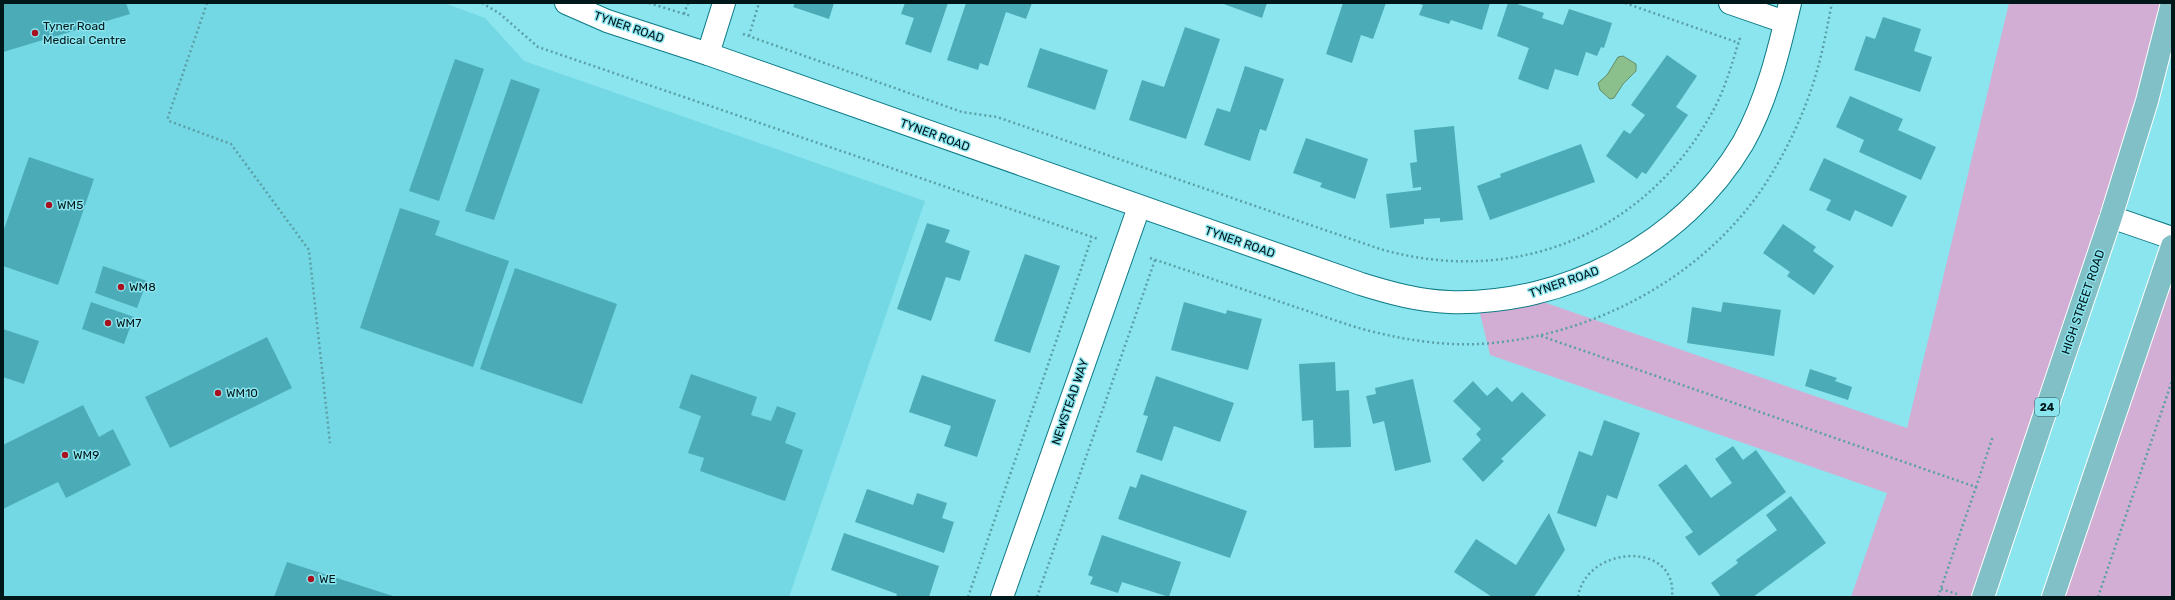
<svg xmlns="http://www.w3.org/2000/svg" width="2175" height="600" font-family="Rubik,sans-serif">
  <rect width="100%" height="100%" fill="#8ae5ef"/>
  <path fill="#73d8e4" d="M3,3H444L485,18L524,61L925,201L789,597H3Z"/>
  <g fill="#d3aed4">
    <path d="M2009,3H2172L1983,597H1851L1887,493L1490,355L1477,301L1526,296L1907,428Z"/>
    <path d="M2172,246V597H2053Z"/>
  </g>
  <path fill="#8bc08c" stroke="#618d6a" d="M1623,56L1636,64V71L1623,84L1614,98L1610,99L1600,90L1598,83L1607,75L1618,57Z"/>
  <g fill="#4bacb7">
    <path d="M3,3H126L130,14L3,52Z"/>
    <path d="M795,3H834L829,19L793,7Z"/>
    <path d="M905,3H948L931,53L905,44L914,18L901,14Z"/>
    <path d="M966,3H1032L1026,19L1006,12L988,66L980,63L978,70L947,60Z"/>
    <path d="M1221,3H1267L1262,18Z"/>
    <path d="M1343,3H1386L1373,39L1361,35L1352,63L1326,54Z"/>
    <path d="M1416,3H1490L1482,30L1451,20L1449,24L1419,15L1423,5Z"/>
    <path d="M1508,3H1514L1544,13L1542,18L1563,25L1569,9L1612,23L1604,48L1601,47L1597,56L1586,52L1578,76L1555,69L1548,90L1518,79L1529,48L1497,36Z"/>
    <path d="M1883,17L1921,29L1914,51L1932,57L1920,92L1854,70L1866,36L1875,39Z"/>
    <path d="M1185,27L1220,39L1186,139L1129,120L1142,80L1164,87Z"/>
    <path d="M1040,48L1108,70L1095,110L1027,87Z"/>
    <path d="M1667,55L1697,76L1676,107L1688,115L1646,174L1642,172L1637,179L1606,156L1624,130L1630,134L1645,115L1631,105Z"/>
    <path d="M455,59L484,69L439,201L409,191Z"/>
    <path d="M1245,66L1284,79L1266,131L1260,129L1250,161L1204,145L1217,108L1230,112Z"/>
    <path d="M511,79L540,89L494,220L465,211Z"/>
    <path d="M1850,96L1903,119L1898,130L1936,147L1921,180L1859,152L1864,140L1836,127Z"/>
    <path d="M1454,126L1463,220L1440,222V218L1424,219V224L1390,228L1386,194L1421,190V187L1413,188L1410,163L1417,162L1414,130Z"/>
    <path d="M1306,138L1368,159L1355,199L1320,187L1322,183L1293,173Z"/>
    <path d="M1581,144L1595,182L1490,220L1477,186L1501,177L1500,174Z"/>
    <path d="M29,157L94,179L58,285L3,266V232Z"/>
    <path d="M1824,158L1907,196L1892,227L1855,210L1850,221L1826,210L1831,200L1809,190Z"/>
    <path d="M400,208L440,221L435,235L509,261L473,367L360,328Z"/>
    <path d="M927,223L950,230L945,242L970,251L960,281L946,277L931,321L897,309Z"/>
    <path d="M1783,224L1816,247L1813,251L1834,266L1814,295L1787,276L1790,272L1763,253Z"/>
    <path d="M1025,254L1060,266L1030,353L994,341Z"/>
    <path d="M103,266L147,281L137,308L95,293Z"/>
    <path d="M515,268L617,304L582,404L480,369Z"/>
    <path d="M91,302L134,317L124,344L82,329Z"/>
    <path d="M1184,302L1226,314L1227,310L1262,319L1248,370L1171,350Z"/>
    <path d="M1723,302L1781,310L1774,356L1687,343L1692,307L1721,312Z"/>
    <path d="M3,329L39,341L24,384L3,377Z"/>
    <path d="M267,337L292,388L170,448L145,397Z"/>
    <path d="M1335,362L1336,391L1349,390L1351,447L1314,448L1313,420L1302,421L1299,364Z"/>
    <path d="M1810,369L1837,378L1835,381L1852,387L1848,400L1805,386Z"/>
    <path d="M691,374L757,397L751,415L771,421L777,406L796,413L785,443L803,450L785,501L700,471L704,458L688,453L701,416L679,408Z"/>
    <path d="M922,375L996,400L977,457L944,446L951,426L909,412Z"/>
    <path d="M1156,376L1234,403L1220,442L1174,426L1162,461L1136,452L1148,416L1143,415Z"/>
    <path d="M1413,379L1431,462L1395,471L1384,421L1373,424L1366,396L1376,394L1375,388Z"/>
    <path d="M1473,381L1487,396L1497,387L1512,402L1522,392L1546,415L1501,459L1504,461L1483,482L1462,459L1481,440L1476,434L1481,429L1453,401Z"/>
    <path d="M83,405L99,437L113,429L131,465L66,498L58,482L3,509V445Z"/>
    <path d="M1604,420L1640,433L1617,499L1607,495L1596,527L1557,513L1579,451L1592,456Z"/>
    <path d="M1733,446L1743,460L1756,450L1786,492L1699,556L1685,537L1693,532L1658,485L1686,464L1711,498L1732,483L1715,459Z"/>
    <path d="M1141,474L1247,511L1230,558L1118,519L1130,486L1136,488Z"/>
    <path d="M867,489L913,505L917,493L947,503L942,518L954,522L944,553L855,522Z"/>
    <path d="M1791,496L1826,543L1753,597H1721L1711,583L1738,563L1736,560L1777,530L1766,515Z"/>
    <path d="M1549,513L1565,550L1534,597H1492L1454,572L1476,539L1516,565Z"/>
    <path d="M844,533L939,566L929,597H896L897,594L831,570Z"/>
    <path d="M1102,535L1181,562L1169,597L1122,582L1118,593L1090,584L1093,577L1088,575Z"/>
    <path d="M287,562L396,597H274Z"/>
  </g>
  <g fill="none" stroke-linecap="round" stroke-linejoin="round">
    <g stroke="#0c7a84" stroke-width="24">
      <g id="minor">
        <path d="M566,3L607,21L708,54L1361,284C1390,293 1419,301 1449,302C1565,306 1684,243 1743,143C1767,100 1779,50 1790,3"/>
        <path d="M1730,3L1785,22"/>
        <path d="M708,54L724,3"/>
        <path d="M2111,217L2172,238"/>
        <path d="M1002,597L1139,207"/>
      </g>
    </g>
    <g stroke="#fff" stroke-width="24">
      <g id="major">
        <path d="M1983,597L2111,217L2147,101L2172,3"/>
        <path d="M2053,597L2172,246"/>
      </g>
    </g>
    <g stroke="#5b9fa6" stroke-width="2.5" stroke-dasharray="2 3" stroke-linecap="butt">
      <path d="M207,3L168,117L169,121L231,144L309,250L330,443"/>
      <path d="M482,3L499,13L538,47L1098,239"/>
      <path d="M649,3L691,16"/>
      <path d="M1625,3L1739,43"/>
      <path d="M684,14L688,3"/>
      <path d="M743,34L962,112L997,117L1380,249C1516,288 1649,233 1715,107C1727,84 1733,59 1741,35"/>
      <path d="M749,36L759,3"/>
      <path d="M1150,258L1352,326C1393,338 1437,346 1480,344C1592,337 1704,278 1766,183C1787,150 1805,112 1816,74C1823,51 1827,27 1832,3"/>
      <path d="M1541,336L1976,487L1993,436"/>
      <path d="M1941,589L1957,594"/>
      <path d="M968,597L1092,237"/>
      <path d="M1037,597L1155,260"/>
      <path d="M1578,597C1586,545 1678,540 1672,597"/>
      <path d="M1938,597L1976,487"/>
      <path d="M2098,597L2172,381"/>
    </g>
    <use href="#minor" stroke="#fff" stroke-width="22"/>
    <use href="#major" stroke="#82c0c7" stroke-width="22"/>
  </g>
  <g fill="#a8121e" stroke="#8ae5ef" stroke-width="1.5">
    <circle cx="35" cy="33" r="4"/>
    <circle cx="49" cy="205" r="4"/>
    <circle cx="121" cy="287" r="4"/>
    <circle cx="108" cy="323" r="4"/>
    <circle cx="218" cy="393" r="4"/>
    <circle cx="65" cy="455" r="4"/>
    <circle cx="311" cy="579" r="4"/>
  </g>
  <g text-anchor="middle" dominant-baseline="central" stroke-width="3" stroke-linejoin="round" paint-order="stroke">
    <rect fill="#8ae5ef" stroke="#29555a" stroke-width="1" x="2035" y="398" width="24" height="18" rx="3"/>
    <g font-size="11" font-weight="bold" fill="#00171a">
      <text x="2047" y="407">24</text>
    </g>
    <g font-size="12" fill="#00171a" stroke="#8ae5ef" text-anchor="start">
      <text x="43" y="26">Tyner Road<tspan x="43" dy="14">Medical Centre</tspan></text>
      <text x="57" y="205">WM5</text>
      <text x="129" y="287">WM8</text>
      <text x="116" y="323">WM7</text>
      <text x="226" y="393">WM10</text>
      <text x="73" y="455">WM9</text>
      <text x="319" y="579">WE</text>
    </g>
    <g font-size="12" fill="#00171a" stroke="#8ae5ef">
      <text transform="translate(629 27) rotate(19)">TYNER ROAD</text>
      <text transform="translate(935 135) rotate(20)">TYNER ROAD</text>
      <text transform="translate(1240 242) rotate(19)">TYNER ROAD</text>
      <text transform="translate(1564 282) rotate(-19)">TYNER ROAD</text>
      <text transform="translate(2083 302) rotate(-71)">HIGH STREET ROAD</text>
      <text transform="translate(1070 402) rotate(-71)">NEWSTEAD WAY</text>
    </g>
  </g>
  <rect width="2175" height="600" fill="none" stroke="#00171a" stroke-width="8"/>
</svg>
